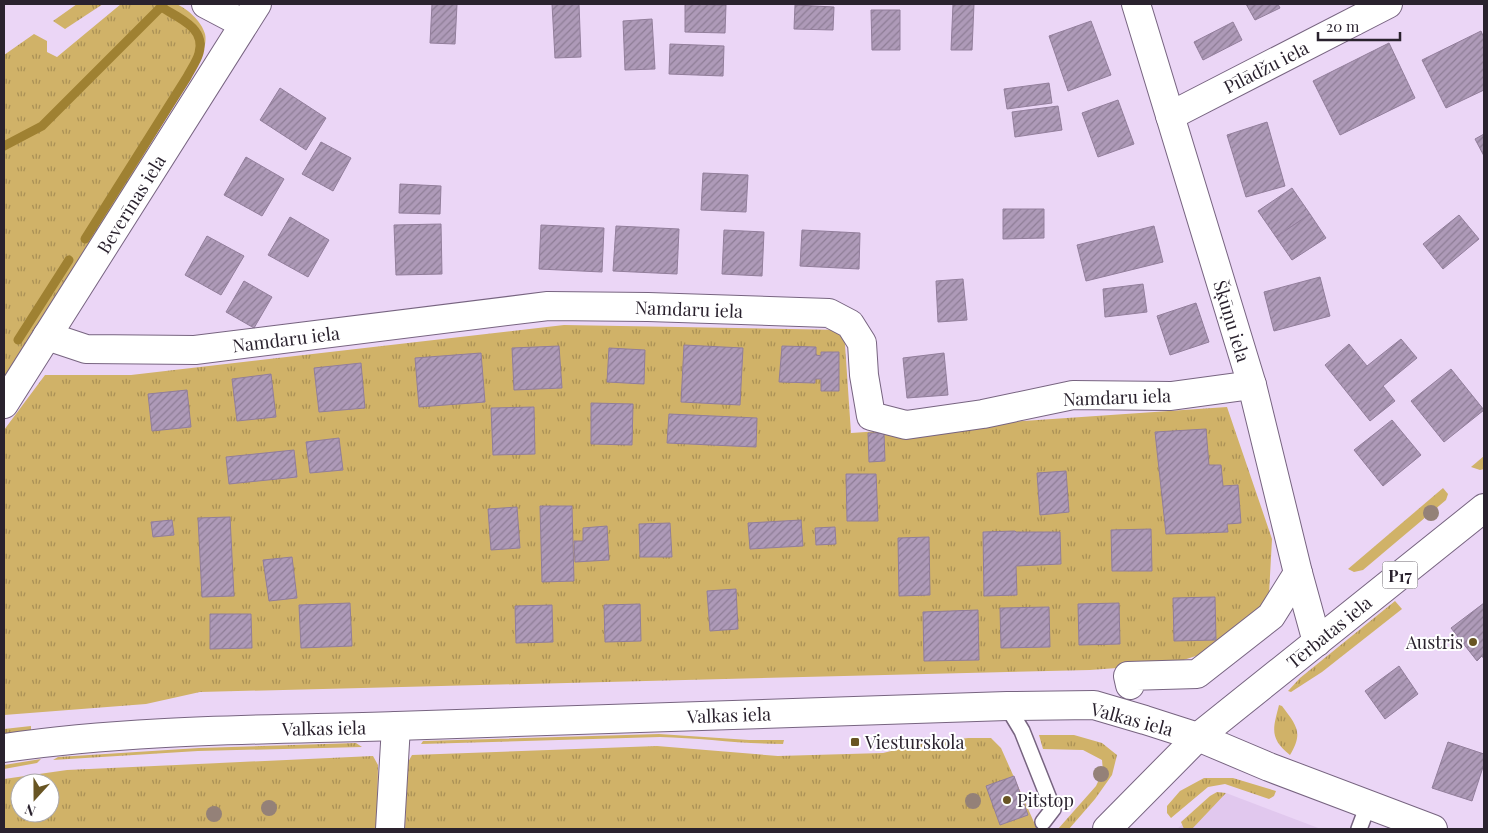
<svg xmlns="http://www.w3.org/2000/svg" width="1488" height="833" font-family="'Playfair Display',serif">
  <defs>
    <pattern id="grass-tufts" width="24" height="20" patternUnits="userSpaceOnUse" patternTransform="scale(1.25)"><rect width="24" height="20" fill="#d0b268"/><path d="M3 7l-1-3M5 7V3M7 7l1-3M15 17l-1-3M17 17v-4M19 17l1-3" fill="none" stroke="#a99056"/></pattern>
    <pattern id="building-hatch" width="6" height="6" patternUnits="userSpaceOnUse" patternTransform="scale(1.25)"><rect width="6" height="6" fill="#ae9ab8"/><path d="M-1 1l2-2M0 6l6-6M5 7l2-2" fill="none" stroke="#8e7d96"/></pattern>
  </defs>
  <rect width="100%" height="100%" fill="#ebd6f6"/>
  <path fill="#e1c8ee" d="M1226,793L1321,829H1177L1211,800Z"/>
  <g fill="url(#grass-tufts)" fill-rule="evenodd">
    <path d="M77,4H103L65,29L53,21Z"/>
    <path d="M121,4C134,4 165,1 176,4C187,8 202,22 205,34C207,42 203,52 201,60L89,246L4,378V55L34,34L47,41V52L57,57Z"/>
    <path d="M564,325L844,330L851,433L1227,407L1272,539L1269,594L1256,615L1199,655L1171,664L1090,670L200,692L146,704L4,715V430L45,375H131Z"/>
    <path d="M1484,456V469L1480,470L1471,467Z"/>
    <path d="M1443,488L1448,494L1446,500L1363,570L1354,572L1348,569Z"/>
    <path d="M1395,601L1402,609L1322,672L1291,692L1288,691L1300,678Z"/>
    <path d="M1279,705L1282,706C1296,725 1304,732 1290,755C1269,738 1273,729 1279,705Z"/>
    <path d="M31,726V730L4,734V729Z"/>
    <path d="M659,734L749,740H784L783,744C742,744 701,738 660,737L421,744L423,741Z"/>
    <path d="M1039,735H1074L1102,743L1117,755L1112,775L1095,799L1069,829H1058L1096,786L1103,771L1102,760L1083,750L1043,749Z"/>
    <path d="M968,738H991L1001,748L1037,829H405L407,764L412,755L657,746L778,756L883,753L920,744Z"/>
    <path d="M356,743L362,747L198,751L53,760L58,757L199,748Z"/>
    <path d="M373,756L378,765L377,829H4V779L67,770ZM20,783H50V813H20Z"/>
    <path d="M41,759L37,763L4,769V765Z"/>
    <path d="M1204,778H1233L1276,791L1274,796L1269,799L1225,784L1208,787L1171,818L1167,813V806L1180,791Z"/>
    <path d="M1217,792L1226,793L1192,829H1184L1181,822L1210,796Z"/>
  </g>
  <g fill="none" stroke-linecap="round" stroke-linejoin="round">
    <g stroke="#9f8132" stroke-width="9">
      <path d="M4,146L42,126L163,5"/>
      <path d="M85,239L187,77C191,69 197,61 199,53C206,28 179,18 161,7"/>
      <path d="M18,340L69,260"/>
    </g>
  </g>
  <g fill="url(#building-hatch)" stroke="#927e9b">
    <path d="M432,4H457L455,44L430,43Z"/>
    <path d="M552,4H579L581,57L555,58Z"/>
    <path d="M685,4L726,5L725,33L685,32Z"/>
    <path d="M953,4H974L972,50H951Z"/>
    <path d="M1246,4H1278L1280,8L1255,20Z"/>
    <path d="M795,5L834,7L833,30L794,29Z"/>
    <path d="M871,10H900V50H872Z"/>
    <path d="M652,19L655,69L625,70L623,21Z"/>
    <path d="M1091,21L1111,75L1068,91L1049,36Z"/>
    <path d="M1233,22L1242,40L1203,60L1194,42Z"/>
    <path d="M1481,31L1484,38V90L1446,108L1422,60Z"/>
    <path d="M1389,43L1415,98L1340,135L1313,81Z"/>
    <path d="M670,44L724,46L723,76L669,74Z"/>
    <path d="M1049,83L1052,103L1007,109L1004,89Z"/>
    <path d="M280,88L326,118L306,150L260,120Z"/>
    <path d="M1118,100L1134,144L1098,157L1082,113Z"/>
    <path d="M1058,106L1062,130L1015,137L1012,112Z"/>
    <path d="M1267,122L1285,186L1246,197L1227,135Z"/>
    <path d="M1484,134V156L1475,139Z"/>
    <path d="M321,142L351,158L333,191L302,174Z"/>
    <path d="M246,157L284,179L262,216L224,195Z"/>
    <path d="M703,173L748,175L746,212L701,210Z"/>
    <path d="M400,184L441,186L440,214L399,213Z"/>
    <path d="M1292,188L1310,214L1276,237L1258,211Z"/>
    <path d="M1003,209H1044V238L1003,239Z"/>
    <path d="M1310,214L1326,238L1292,260L1276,237Z"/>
    <path d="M1459,215L1479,239L1443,269L1423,244Z"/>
    <path d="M290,217L329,240L308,277L268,255Z"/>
    <path d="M441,224L442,274L396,275L394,225Z"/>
    <path d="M541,225L604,228L602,272L539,269Z"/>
    <path d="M616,226L679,229L677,274L613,271Z"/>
    <path d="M1154,226L1163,262L1086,281L1077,245Z"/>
    <path d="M724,230L764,232L762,276L722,274Z"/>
    <path d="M802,230L860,233L859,269L800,266Z"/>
    <path d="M207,236L244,256L221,295L185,275Z"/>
    <path d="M1320,277L1330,316L1274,331L1264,292Z"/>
    <path d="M963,279L967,320L938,322L936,281Z"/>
    <path d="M244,281L272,297L254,328L226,312Z"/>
    <path d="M1143,284L1147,312L1105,317L1103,289Z"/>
    <path d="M1196,303L1209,342L1170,355L1157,316Z"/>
    <path d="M1401,339L1417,358L1383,386L1395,401L1370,421L1325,365L1349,344L1367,366Z"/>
    <path d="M684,345L743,348L740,405L681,402Z"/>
    <path d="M559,346L562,388L514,390L512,348Z"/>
    <path d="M782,346L816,347V355L821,356V352H839V391H821V379H815V383L779,382Z"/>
    <path d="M609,348L645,350L644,384L607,382Z"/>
    <path d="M481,353L485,402L419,407L415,358Z"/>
    <path d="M944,353L948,395L907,398L903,358Z"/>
    <path d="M361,363L365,408L319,412L314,368Z"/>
    <path d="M1451,369L1484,410L1444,442L1411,401Z"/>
    <path d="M271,374L276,417L237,421L232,379Z"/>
    <path d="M187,390L191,427L152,431L148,394Z"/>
    <path d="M591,403L633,404L632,445L591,444Z"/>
    <path d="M534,407L535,454L493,455L491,408Z"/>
    <path d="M669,414L757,418L756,447L667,443Z"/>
    <path d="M1392,420L1421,455L1383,486L1354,450Z"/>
    <path d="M1206,429L1209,465H1221L1223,486L1238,485L1241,523L1227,524L1228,532L1166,534L1155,432Z"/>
    <path d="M868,433H884L885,461L869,462Z"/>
    <path d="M339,438L343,470L310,473L306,442Z"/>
    <path d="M294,450L297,477L229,484L226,457Z"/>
    <path d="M1066,471L1069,512L1040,515L1037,473Z"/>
    <path d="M846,474H876L878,521H847Z"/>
    <path d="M540,506H572L574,581L542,582Z"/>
    <path d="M517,507L520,548L491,550L488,509Z"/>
    <path d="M230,517L234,596L202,597L198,518Z"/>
    <path d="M172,520L174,535L153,537L151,522Z"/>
    <path d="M801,520L803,546L750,549L748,523Z"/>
    <path d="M670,523L672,557H640L639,524Z"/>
    <path d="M607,526L609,560L575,562L574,541H583V528Z"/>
    <path d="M835,527L836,544L816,545L815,528Z"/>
    <path d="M1151,529L1152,571H1112L1111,530Z"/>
    <path d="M1015,531L1016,532H1060L1061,564L1016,566L1017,595L984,596L983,532Z"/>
    <path d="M929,537L930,595L899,596L898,538Z"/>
    <path d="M292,557L297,598L269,601L263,560Z"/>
    <path d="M736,589L738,629L710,631L707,591Z"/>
    <path d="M1215,597L1216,640L1174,641L1173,598Z"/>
    <path d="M350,603L352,646L301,648L299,605Z"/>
    <path d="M1119,603L1120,644L1079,645L1078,604Z"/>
    <path d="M1484,603V659L1482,656L1477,661L1451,628Z"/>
    <path d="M640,604L641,641L605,642L604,605Z"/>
    <path d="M552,605L553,642L516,643L515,606Z"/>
    <path d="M1049,607L1050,647L1001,648L1000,608Z"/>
    <path d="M978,610L979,660L924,661L923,612Z"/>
    <path d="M210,614H251L252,648L210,649Z"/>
    <path d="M1399,666L1418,694L1385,719L1365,691Z"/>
    <path d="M1448,742L1484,754V764L1472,801L1432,788Z"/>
    <path d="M1014,776L1028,815L1000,825L986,786Z"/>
  </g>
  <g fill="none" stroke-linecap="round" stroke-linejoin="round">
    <g stroke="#776480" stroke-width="18">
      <g id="lane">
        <path d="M1007,706L1022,731L1053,809L1043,822"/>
        <path d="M1359,829L1368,805"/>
      </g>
    </g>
    <g stroke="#776480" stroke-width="30">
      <g id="street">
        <path d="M206,4L244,24"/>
        <path d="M1136,4L1252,385L1298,573L1317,642"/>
        <path d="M1170,116L1388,4"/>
        <path d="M47,336L86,349L195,350L548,306L648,307L829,313L850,324L862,343L864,375L871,416L906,425L983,414L1073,395L1171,396L1252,385"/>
        <path d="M4,404L257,4"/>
        <path d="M1130,685L1128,676L1197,674L1271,616L1298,573"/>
        <path d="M390,829L396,726"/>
      </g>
    </g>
    <g stroke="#776480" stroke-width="30">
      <path id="secondary" d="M4,748C134,729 265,730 396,726C600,720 803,712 1007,706L1094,705L1145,720L1198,737L1269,767L1433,829"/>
    </g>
    <g stroke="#776480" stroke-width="30">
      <path id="primary" d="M1107,829L1198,737L1484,508"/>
    </g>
    <use href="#lane" stroke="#fff" stroke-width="15"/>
    <use href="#street" stroke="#fff" stroke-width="28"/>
    <use href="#secondary" stroke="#fff" stroke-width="28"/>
    <use href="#primary" stroke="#fff" stroke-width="28"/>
  </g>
  <g fill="#948178">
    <circle cx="1431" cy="513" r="8"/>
    <circle cx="1101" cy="774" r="8"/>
    <circle cx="973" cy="801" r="8"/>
    <circle cx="269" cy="808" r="8"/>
    <circle cx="214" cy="814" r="8"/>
  </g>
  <g fill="#685523" stroke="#fff" stroke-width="2">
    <circle cx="1473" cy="642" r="5"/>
    <rect x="850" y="737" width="10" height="10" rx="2.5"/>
    <circle cx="1007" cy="800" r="5"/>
  </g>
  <g text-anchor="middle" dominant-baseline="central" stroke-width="4" stroke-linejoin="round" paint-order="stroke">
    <rect fill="#fff" stroke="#6a646d" stroke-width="1" x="1382.5" y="561.5" width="35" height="27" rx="4"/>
    <g font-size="16" font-weight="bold" fill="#2a222e">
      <text x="1400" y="575">P17</text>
    </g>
    <g font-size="18" fill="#2a222e" stroke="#fff">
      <text transform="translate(1266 67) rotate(-27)">Pīlādžu iela</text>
      <text transform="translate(131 204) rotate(-58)">Beverīnas iela</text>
      <text transform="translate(689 309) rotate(2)">Namdaru iela</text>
      <text transform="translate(1232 321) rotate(73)">Šķūņu iela</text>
      <text transform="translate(286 339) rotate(-7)">Namdaru iela</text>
      <text transform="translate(1117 397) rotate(-2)">Namdaru iela</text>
      <text transform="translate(1329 632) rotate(-39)">Tērbatas iela</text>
      <text transform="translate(729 715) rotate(-2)">Valkas iela</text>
      <text transform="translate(1132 719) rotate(15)">Valkas iela</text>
      <text transform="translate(324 728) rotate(-1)">Valkas iela</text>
    </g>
    <g font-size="18" fill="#2a222e" stroke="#fff" text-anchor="start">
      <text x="1463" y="642" text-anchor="end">Austris</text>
      <text x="865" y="742">Viesturskola</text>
      <text x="1017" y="800">Pitstop</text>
    </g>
  </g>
  <rect width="1488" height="833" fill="none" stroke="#2a222e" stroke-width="10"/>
  <g transform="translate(35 798) rotate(201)"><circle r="24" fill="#ffffff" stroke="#aaa7ab"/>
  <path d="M0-4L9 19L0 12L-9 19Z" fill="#685523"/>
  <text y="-8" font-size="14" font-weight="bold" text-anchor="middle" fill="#2a222e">N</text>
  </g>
  <path d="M1318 32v8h82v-8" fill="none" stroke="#2a222e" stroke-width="2.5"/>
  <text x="1326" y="32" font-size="15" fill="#2a222e" stroke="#ffffff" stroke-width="4" paint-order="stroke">20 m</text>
</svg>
